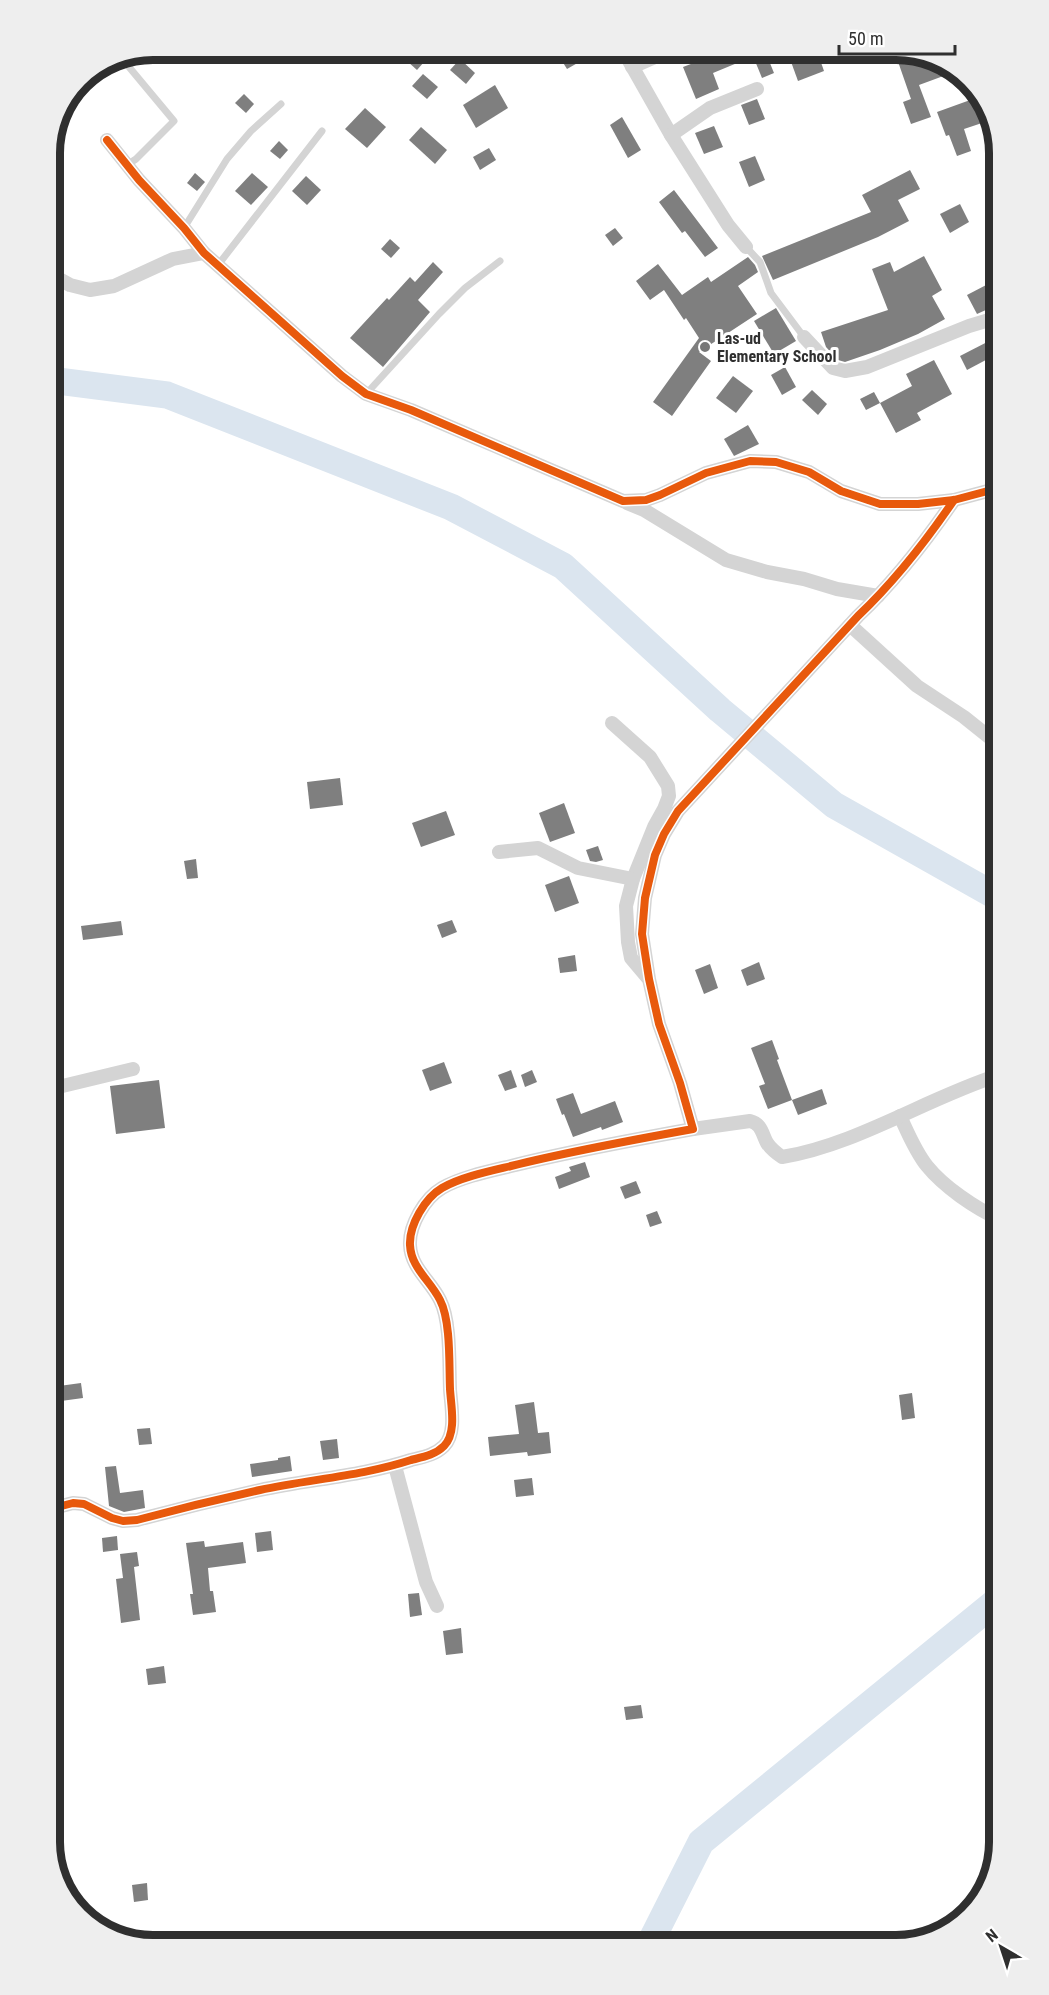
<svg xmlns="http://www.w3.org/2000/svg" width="1049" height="1995" font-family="'Roboto Condensed',sans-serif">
  <rect width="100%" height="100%" fill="#fff"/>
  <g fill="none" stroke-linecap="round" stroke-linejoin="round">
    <g stroke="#dbe5ef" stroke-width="27">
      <path d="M50,380L167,395L451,507L563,566L720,710L834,805L999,898"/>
      <path d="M649,1945L701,1842L999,1599"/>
    </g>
  </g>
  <g fill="#7f7f7f">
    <path d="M894,50H903L954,67L957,71L919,85L931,117L911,124L903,102L911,99Z"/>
    <path d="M725,51H738L742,61L713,73L719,89L696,99L683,67Z"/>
    <path d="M765,51L774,73L762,78L753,56Z"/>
    <path d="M813,51H817L824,71L798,81L790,59Z"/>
    <path d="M557,53H576L581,61L567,69Z"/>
    <path d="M412,54H431L417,70L407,61Z"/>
    <path d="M460,59L475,73L466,84L450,70Z"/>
    <path d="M423,74L438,87L427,99L412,86Z"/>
    <path d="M495,85L508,108L476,128L463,105Z"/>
    <path d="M244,94L254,104L246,113L235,103Z"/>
    <path d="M757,99L765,119L749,125L741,105Z"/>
    <path d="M973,99L982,123L964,129L971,151L957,156L949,135L946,136L937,112Z"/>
    <path d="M365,108L386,127L367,148L345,129Z"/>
    <path d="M622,117L641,150L628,158L610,125Z"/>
    <path d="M714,126L723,147L704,154L695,133Z"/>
    <path d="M421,127L447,150L435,164L409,140Z"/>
    <path d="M279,141L288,150L280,159L270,151Z"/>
    <path d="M489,148L496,160L480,170L473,157Z"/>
    <path d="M755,156L765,180L749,187L739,162Z"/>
    <path d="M910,170L920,189L898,200L909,221L878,237L773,280L762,256L871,212L862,195Z"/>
    <path d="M195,173L205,182L197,191L187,183Z"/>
    <path d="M252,173L268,187L251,205L235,191Z"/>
    <path d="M306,176L321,190L307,205L292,191Z"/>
    <path d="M674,190L718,248L705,257L685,231L682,233L659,202Z"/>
    <path d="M960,204L969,222L950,233L940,214Z"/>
    <path d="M615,228L623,238L613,246L605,235Z"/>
    <path d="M390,239L400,248L391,258L381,249Z"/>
    <path d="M924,256L942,290L932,296L945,319L918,334L880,350L845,362L838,360L826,347L821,332L888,310L872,269L890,262L894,272Z"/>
    <path d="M748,257L755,265L758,272L738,286L757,314L699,352L711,361L672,416L653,402L699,338L686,318L684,320L664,290L650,300L636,281L658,264L682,295L708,277L711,282Z"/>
    <path d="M433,262L443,272L418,300L430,312L383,367L350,338L387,298L389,300L410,277L415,282Z"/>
    <path d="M990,283L999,304L977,314L967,295Z"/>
    <path d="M776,308L796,341L774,354L754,321Z"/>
    <path d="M993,339L999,353L967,370L960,356Z"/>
    <path d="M934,360L952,394L917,413L921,420L896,433L880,403L912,386L906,374Z"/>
    <path d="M785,367L796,387L782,395L771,375Z"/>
    <path d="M733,376L753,391L736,413L716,398Z"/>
    <path d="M812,390L827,404L818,415L802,400Z"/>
    <path d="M874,392L880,403L866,410L860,399Z"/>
    <path d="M748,425L759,444L734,456L724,439Z"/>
    <path d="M340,778L343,805L310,809L307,782Z"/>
    <path d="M564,803L575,833L550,842L539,813Z"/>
    <path d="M446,811L455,835L421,847L412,823Z"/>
    <path d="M598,846L603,860L596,862L590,861L586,850Z"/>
    <path d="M196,859L198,878L187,879L184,861Z"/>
    <path d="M569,876L579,903L555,912L545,885Z"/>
    <path d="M452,920L457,932L442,938L437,925Z"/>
    <path d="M121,921L123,935L83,940L81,926Z"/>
    <path d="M575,955L577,971L560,973L558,958Z"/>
    <path d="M759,962L765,979L747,986L741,970Z"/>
    <path d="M710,964L718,988L704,994L695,970Z"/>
    <path d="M772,1040L779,1059L777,1060L792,1100L768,1109L759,1086L765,1084L751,1048Z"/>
    <path d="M444,1062L452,1083L430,1091L422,1070Z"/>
    <path d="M511,1070L517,1087L505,1091L498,1075Z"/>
    <path d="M532,1070L537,1082L525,1087L521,1075Z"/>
    <path d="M159,1080L165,1128L116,1134L110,1086Z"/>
    <path d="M822,1089L827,1104L798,1115L792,1100Z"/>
    <path d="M573,1093L581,1114L615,1101L623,1122L602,1130L601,1127L573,1137L564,1114L562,1115L556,1099Z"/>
    <path d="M585,1162L590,1177L559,1189L555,1177L571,1171L569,1167Z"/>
    <path d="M636,1181L641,1193L625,1199L620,1187Z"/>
    <path d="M657,1211L662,1223L650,1227L646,1215Z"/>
    <path d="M81,1383L83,1398L61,1401L59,1386Z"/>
    <path d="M912,1393L915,1418L902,1420L899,1395Z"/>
    <path d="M534,1402L538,1433L549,1432L551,1453L528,1456L527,1452L490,1456L488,1437L519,1434L515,1405Z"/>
    <path d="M150,1428L152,1444L139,1445L137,1429Z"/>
    <path d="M337,1439L339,1458L323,1460L320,1441Z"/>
    <path d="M290,1456L292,1471L252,1477L250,1464L278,1460V1458Z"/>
    <path d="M116,1466L120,1493L143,1490L145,1508L124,1512L109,1506L105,1467Z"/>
    <path d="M532,1478L534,1495L516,1497L514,1480Z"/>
    <path d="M271,1531L273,1550L257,1552L255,1533Z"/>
    <path d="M117,1536L118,1550L103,1552L102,1538Z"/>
    <path d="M204,1541L205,1547L243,1542L246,1563L208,1568L210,1591H213L216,1612L193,1615L190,1594H193L186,1543Z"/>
    <path d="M137,1552L139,1566L134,1567L140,1620L121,1623L116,1579L123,1578L120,1554Z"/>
    <path d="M419,1593L422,1615L410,1617L408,1594Z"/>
    <path d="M461,1628L463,1653L446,1655L443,1631Z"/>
    <path d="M164,1666L166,1683L148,1685L146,1669Z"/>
    <path d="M641,1705L643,1718L626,1720L624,1707Z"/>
    <path d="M147,1883L148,1900L134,1902L132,1885Z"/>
  </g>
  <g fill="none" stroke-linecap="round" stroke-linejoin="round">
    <g stroke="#d4d4d4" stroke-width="7">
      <path d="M127,165L136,159L174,121L129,67"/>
      <path d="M184,228L227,159L251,131L281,104"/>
      <path d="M746,247L760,262L771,293L804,337"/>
      <path d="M218,265L322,131"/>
      <path d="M366,394L439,314L465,288L500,261"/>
    </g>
    <g stroke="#d4d4d4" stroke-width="14">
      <path d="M624,52L671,135L728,225L746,247"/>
      <path d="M632,67L666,52"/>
      <path d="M671,135L710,108L757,89"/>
      <path d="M107,140L139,180L184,228L204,253L342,376L366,394L411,410L623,501L646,500L660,495L706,473L750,461L776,462L809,472L841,491L880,504H918L954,500L999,488"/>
      <path d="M50,274L70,285L90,290L114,286L173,259L204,253"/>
      <path d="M804,337L833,368L845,371L867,367L969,326L999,317"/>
      <path d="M627,503L644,510L726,560L767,572L804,579L837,589L878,596"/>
      <path d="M850,625L917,686L964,717L999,745"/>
      <path d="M612,723L650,757L668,786L669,796L664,809L654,827L633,879L626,906L628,942L631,958L647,977"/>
      <path d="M499,852L538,848L578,868L633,879"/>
      <path d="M50,1089L133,1069"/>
      <path d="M900,1116C908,1133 915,1151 927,1166C944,1187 975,1208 999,1219"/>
      <path d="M693,1129L750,1121C762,1124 762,1134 767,1143C771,1149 776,1153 782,1157C856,1145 927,1098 999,1075"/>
      <path d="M395,1466L426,1582L437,1606"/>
      <path d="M50,1509L73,1503L84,1504L112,1518L123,1521L137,1520C178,1509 219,1499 260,1490C311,1479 362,1476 411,1460C423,1457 435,1455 444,1446C457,1433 451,1406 450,1389C449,1365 451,1321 440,1300C430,1280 411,1268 410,1245C409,1225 425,1198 442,1188C461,1177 490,1171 511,1166C571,1151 632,1140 693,1129L680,1083L659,1024L649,979L642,934L645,898L655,855L664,834L678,811L858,616C894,582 926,541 954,500"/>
    </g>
    <g stroke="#fff" stroke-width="11">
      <g id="cycleway">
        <path d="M107,140L139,180L184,228L204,253L342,376L366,394L411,410L623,501L646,500L660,495L706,473L750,461L776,462L809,472L841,491L880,504H918L954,500L999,488"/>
        <path d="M50,1509L73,1503L84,1504L112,1518L123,1521L137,1520C178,1509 219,1499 260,1490C311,1479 362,1476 411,1460C423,1457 435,1455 444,1446C457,1433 451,1406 450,1389C449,1365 451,1321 440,1300C430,1280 411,1268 410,1245C409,1225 425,1198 442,1188C461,1177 490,1171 511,1166C571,1151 632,1140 693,1129L680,1083L659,1024L649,979L642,934L645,898L655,855L664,834L678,811L858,616C894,582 926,541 954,500"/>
      </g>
    </g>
    <use href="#cycleway" stroke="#e8590c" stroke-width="8"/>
  </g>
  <circle fill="#787878" stroke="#fff" stroke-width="2" cx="705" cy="347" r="6"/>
  <g text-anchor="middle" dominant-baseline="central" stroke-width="6" stroke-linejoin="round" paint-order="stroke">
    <g font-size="16" font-weight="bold" fill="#2f2f2f" stroke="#fff" text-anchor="start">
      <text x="717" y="338">Las-ud<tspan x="717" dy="18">Elementary School</tspan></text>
    </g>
  </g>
  <path d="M0 0H1049V1995H0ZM153 60H896A93 93 0 0 1 989 153V1842A93 93 0 0 1 896 1935H153A93 93 0 0 1 60 1842V153A93 93 0 0 1 153 60Z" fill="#eee" fill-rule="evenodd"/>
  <path fill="none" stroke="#2f2f2f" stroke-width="8" d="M153 60H896A93 93 0 0 1 989 153V1842A93 93 0 0 1 896 1935H153A93 93 0 0 1 60 1842V153A93 93 0 0 1 153 60Z"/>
  <g transform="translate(1001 1947) rotate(321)" stroke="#ffffff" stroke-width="4.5" paint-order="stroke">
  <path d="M0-4.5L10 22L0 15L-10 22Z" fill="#2f2f2f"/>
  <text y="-9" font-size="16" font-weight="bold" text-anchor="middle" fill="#2f2f2f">N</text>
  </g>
  <path d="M839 45v9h116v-9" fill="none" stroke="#2f2f2f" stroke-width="3"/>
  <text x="848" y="45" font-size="18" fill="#2f2f2f" stroke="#ffffff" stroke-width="4.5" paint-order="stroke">50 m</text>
</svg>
